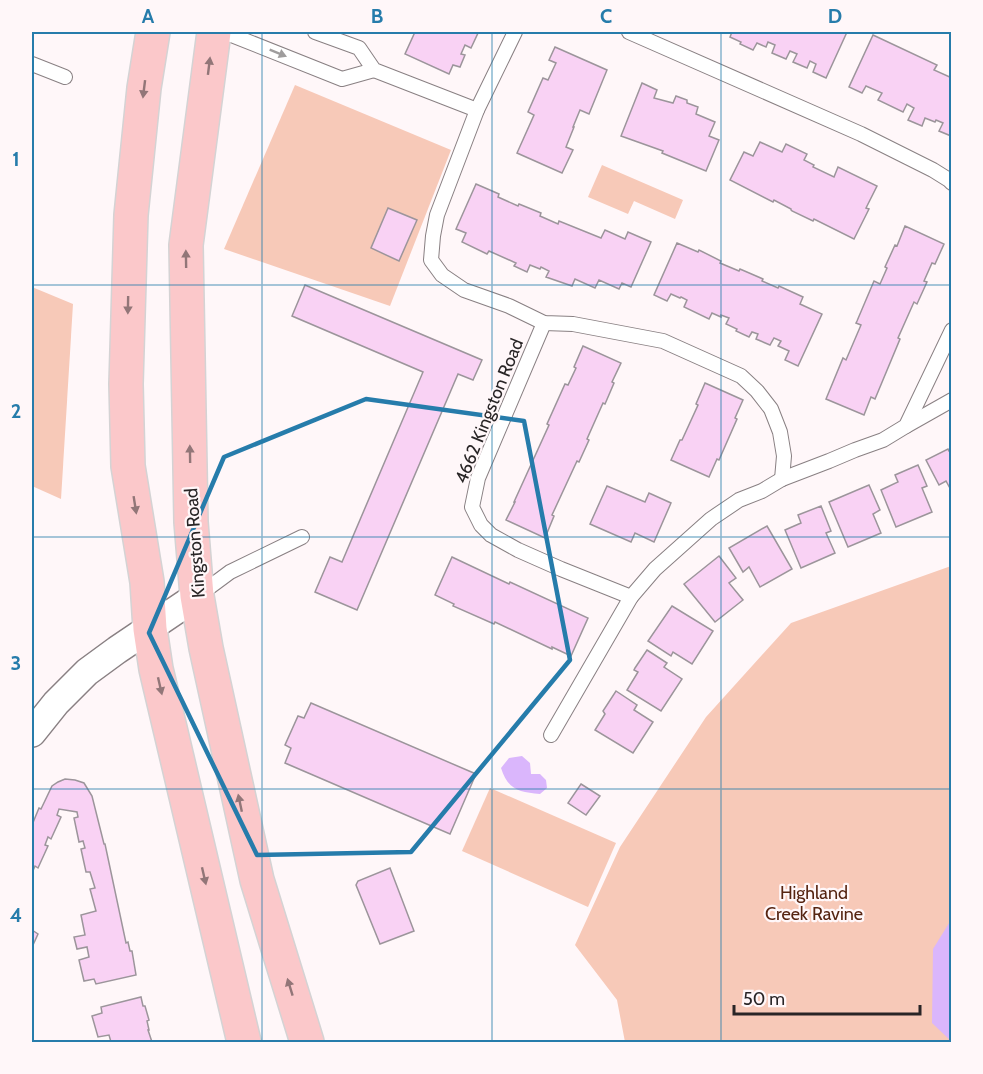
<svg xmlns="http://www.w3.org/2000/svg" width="983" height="1074" font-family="Cabin,sans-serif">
  <rect width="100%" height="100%" fill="#fff7f9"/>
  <g fill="#f7c9b8">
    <path d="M295,85L451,150L390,306L224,249Z"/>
    <path d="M602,165L683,200L675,219L634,201L628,214L588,197Z"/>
    <path d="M32,287L73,304L61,499L32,486Z"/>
    <path d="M951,566V1042H625L617,1000L575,945L620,847L706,717L791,623Z"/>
    <path d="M490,788L616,843L588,907L462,851Z"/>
  </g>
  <g fill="#dab6fc">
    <path d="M522,756L530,763L531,774H540L546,780L547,788L540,794C519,792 508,790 501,768L509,758Z"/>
    <path d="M951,920V1041L932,1023L933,949Z"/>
  </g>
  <g fill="#f9d2f4" stroke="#9c959b" stroke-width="1.5">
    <path d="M415,32H476L478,33L471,48L465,45L461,54L465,55L460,67L453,65L449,74L405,54Z"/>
    <path d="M732,32H847L826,78L813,72L816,64L810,61L807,68L793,62L797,54L790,51L786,59L772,53L775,45L768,42L766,47L757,43L753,50L740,44L741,42L730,37Z"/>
    <path d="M873,35L937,65L934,70L952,78V139L950,138L951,136L939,131L943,123L936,120L935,122L925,118L922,126L908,120L914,108L907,104L903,112L878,100L882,93L866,86L862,93L849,87Z"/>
    <path d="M555,47L607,70L589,114L580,110L573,127H574L566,147L573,150L562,173L517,153L534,115L528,112L543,78L548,80L556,63L549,60Z"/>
    <path d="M642,83L657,90L654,98L673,103L676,96L687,100V103L698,107L696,114L715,122L709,136L719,140L706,171L662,153L663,151L621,136Z"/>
    <path d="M760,142L782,152L786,144L807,154L804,160L814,165L813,167L834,177L838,167L877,186L866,208L869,209L854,239L814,219L813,221L792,211L791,210V209L774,200L773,202L730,180L744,152L753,156Z"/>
    <path d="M476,184L499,194L498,197L518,206L519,204L541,213L540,216L558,224L559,221L601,238L605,230L625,239L628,232L651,242L631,287L622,283L619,289L599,280L595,288L575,279L572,286L546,277L549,271L541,267L540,269L530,265L527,272L514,266L516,263L489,251L487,254L462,242L466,233L456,229Z"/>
    <path d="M388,208L417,220L399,261L371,248Z"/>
    <path d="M905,226L944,244L935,264L932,263L924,281L927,282L917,304L914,302L898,338L900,339L875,399L871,397L864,415L826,399L843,358L846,360L861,325L856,323L857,321L874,281L880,284L887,268L885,267L895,245L897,246Z"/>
    <path d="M677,243L698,252L699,250L721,261L720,263L739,271L740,269L763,279L762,281L778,288L779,286L803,297L800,304L822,314L798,366L785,360L789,351L778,346L781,341L774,338L770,345L756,339L758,334L752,332L749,337L736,331L737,329L726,324L729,318L721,315V317L712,313L709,319L684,307L687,300L681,297L680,298L671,294L667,301L654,295Z"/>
    <path d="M305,285L482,360L473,380L458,374L357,610L315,592L330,557L342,562L423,372L292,316Z"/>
    <path d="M583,346L621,363L612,382L614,383L605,404L603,403L587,439L589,440L579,462L577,461L552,515L554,516L545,538L506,520L515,502H514L549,425L547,424L565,384L568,385L576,368L574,367Z"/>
    <path d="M705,383L743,400L735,418L737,419L719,460L717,459L709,477L671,460L680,440H682L698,405L696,404Z"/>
    <path d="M948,449L949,451L952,450V492L946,481L939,485L926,460Z"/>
    <path d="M918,465L927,486L922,488L932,512L896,527L881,490L898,482L895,475Z"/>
    <path d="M869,485L880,510L873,514L881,533L848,547L829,502Z"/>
    <path d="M607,486L645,502L649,493L671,503L654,542L635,533L631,542L590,524Z"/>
    <path d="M821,506L831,531L826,533L835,553L801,568L785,530L801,523L798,515Z"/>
    <path d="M767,526L792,569L760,587L749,567L743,572L729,548Z"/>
    <path d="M719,556L736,578L729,583L743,600L715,622L684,584Z"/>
    <path d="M452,557L509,584L510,582L588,618L571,656L552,647V649L495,622L494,624L453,606L454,604L435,595Z"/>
    <path d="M672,606L713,631L692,664L673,652L671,656L648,641Z"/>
    <path d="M647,650L667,663L664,667L682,679L661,711L627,690L638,672L634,670L635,668Z"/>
    <path d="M616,691L637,705L634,710L653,722L633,753L595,730L605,714L603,711Z"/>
    <path d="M311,703L476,774L450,834L285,763L291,748L285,745L298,716L304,718Z"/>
    <path d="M65,779L75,780L84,783L92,796L104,844H105L126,943L128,942L130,951H132L136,975L96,984L94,979L84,981L79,960L89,957L87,947L77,949L74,937L85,935L81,915L96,911L90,889L95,888L90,872H86L81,849L85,848L83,841L79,842L74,818L78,817L77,812L59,809L57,815L61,817L51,839L48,837L45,845L48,846L38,868L35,866L32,873V825L39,808L41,809L52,786L58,782Z"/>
    <path d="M581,784L600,796L586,815L568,803Z"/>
    <path d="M390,868L414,931L380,944L356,885L358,881Z"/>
    <path d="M32,930L38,934L33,945L32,944Z"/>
    <path d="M141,997L143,1006H145L149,1020L147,1021L149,1030H148L152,1042H111L109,1035L98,1037L92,1016L102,1013L101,1007Z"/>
  </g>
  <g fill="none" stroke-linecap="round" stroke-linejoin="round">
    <g stroke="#898083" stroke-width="16">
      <g id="service">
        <path d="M224,32L342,79L374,70"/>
        <path d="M315,32L359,48L374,70L477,110"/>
        <path d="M515,32L477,110L437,215L433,236L431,260L442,275L464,290L509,306L544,323L573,324L663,341L741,376L757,391L771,409L780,432L784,456L782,479"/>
        <path d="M629,32L861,134L933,170L949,180L952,183"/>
        <path d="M32,64L65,77"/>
        <path d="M544,323L478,478L472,507L481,525L491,535L518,550L561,569L631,597L655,569L711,519L739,500L762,491L782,479L829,461L855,450L883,440L906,426L952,330"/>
        <path d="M906,426L952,400"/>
        <path d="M199,595L230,572L302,537"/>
        <path d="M551,735L631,597"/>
      </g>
    </g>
    <g stroke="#898083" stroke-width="30">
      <path id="minor" d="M32,733L56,703L87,672L117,650L197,596"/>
    </g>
    <g stroke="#d4d3d4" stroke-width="36">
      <g id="primary">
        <path d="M153,32L144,88L131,215L126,384L128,466L147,582L150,629L156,669L244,1042"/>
        <path d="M214,32L186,245L191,522L197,596L206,648L257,880L307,1042"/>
      </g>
    </g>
    <use href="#service" stroke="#fff" stroke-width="14"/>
    <use href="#minor" stroke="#fff" stroke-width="27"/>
    <use href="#primary" stroke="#fbc8ca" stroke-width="33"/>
  </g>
  <defs><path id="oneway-solid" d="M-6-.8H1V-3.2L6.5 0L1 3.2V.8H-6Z" transform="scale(1.5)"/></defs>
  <use fill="#9f9d9d" href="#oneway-solid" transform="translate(278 53) rotate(22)"/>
  <g fill="#927678">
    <use href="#oneway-solid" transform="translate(209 66) rotate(-83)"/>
    <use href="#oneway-solid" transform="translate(144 89) rotate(97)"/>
    <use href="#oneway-solid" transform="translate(186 259) rotate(-91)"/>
    <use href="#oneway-solid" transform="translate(128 305) rotate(91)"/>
    <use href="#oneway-solid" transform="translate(190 454) rotate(-91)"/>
    <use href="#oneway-solid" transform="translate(135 505) rotate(81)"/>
    <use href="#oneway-solid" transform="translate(160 686) rotate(77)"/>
    <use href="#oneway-solid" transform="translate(240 803) rotate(-102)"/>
    <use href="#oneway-solid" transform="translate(204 876) rotate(77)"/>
    <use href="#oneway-solid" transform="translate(290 987) rotate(-107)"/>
  </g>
  <path fill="none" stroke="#267cab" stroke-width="4.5" stroke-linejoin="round" d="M366,399L524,421L570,660L411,852L257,855L149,633L224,457Z"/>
  <path fill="none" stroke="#267cab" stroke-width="1.5" stroke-opacity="0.55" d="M262,32V1042M492,32V1042M721,32V1042M32,285H952M32,537H952M32,789H952"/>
  <g text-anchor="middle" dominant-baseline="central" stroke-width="4.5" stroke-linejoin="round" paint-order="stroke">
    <g font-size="18" fill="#292526" stroke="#fff7f9">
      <text transform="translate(489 411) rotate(-68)">4662 Kingston Road</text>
      <text transform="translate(195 543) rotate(-94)">Kingston Road</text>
    </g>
    <g font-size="18" fill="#562411" stroke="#fff7f9">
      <text x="814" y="893">Highland<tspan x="814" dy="21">Creek Ravine</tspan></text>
    </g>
  </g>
  <rect width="983" height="1074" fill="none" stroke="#fff7f9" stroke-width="66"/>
  <path d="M734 1005v9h186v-9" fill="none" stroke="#292526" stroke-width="3"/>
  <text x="743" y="1005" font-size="18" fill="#292526" stroke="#fff7f9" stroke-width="4.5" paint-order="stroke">50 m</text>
  <rect x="33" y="33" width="917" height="1008" fill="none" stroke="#267cab" stroke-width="2"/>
  <g font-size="20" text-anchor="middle" font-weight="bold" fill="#267cab">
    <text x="148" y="23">A</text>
    <text x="377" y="23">B</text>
    <text x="606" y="23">C</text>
    <text x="835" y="23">D</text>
    <text x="16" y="166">1</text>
    <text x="16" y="418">2</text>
    <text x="16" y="670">3</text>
    <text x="16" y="922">4</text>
  </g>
</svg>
